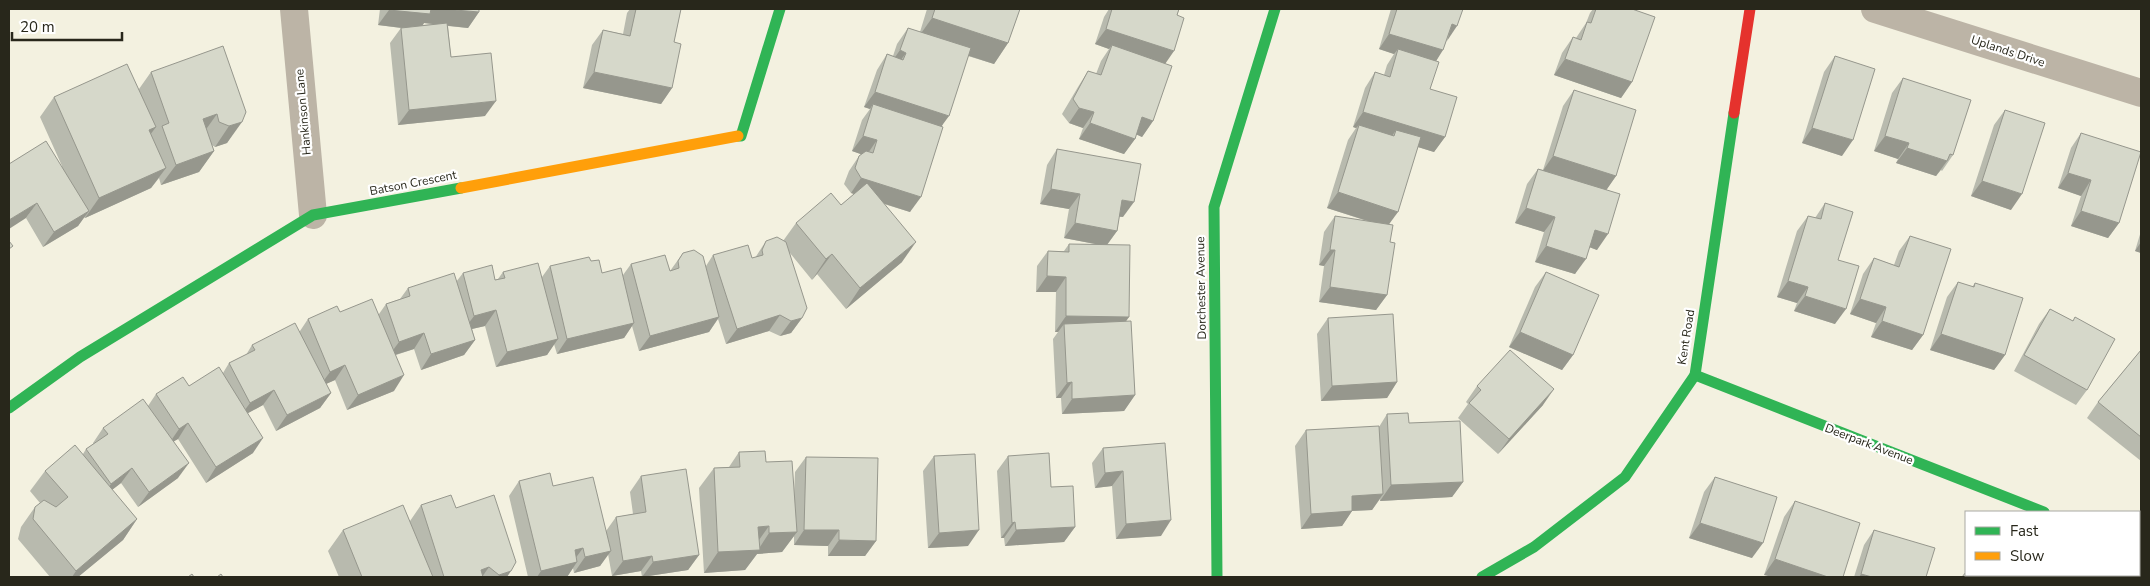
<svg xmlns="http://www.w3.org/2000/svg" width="2150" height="586" font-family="'Nunito Sans',sans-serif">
  <rect width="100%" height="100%" fill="#f3f1e0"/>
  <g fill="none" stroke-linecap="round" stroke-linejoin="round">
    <g stroke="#bcb4a6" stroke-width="28">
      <path d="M294,9L313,215"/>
      <path d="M1875,9L2141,93"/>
      <path d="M2084,575L2086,577"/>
    </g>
    <g stroke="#30b455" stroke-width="11">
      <path d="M738,136H741L780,9"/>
      <path d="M1695,375L2044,512"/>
      <path d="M9,408L80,357L313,215L461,188"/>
      <path d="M1217,577L1214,207L1275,9"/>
      <path d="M1482,577L1534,547L1625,477L1695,375L1734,113"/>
    </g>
    <path stroke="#ff9f0a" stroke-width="11" d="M461,188L738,136"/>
    <path stroke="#e5322d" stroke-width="11" d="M1734,113L1750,9"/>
  </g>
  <g fill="#b8baae" fill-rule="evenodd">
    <path d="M380,9H479V12L468,28L448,26L451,57L485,116L398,125L390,43L401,28L378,25ZM424,23L433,24L423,25Z"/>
    <path d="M630,9H681L674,42L672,88L661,104L583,88L592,45L603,30L623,34L627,13Z"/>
    <path d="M927,9H1020L1008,43L994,64L968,56L910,212L884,204L902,262L846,309L817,274L812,280L790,253L802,318L791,333L780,336L769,331L726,344L718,319L709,332L639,351L632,326L624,338L557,354L554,344L547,355L496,367L485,326L472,329L475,340L464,355L421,370L414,349L396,355L394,391L347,410L335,380L326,384L331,393L320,408L276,431L263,405L248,413L253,453L206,483L178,439L173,441L178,478L138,507L121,483L112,490L137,519L123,540L78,577H50L18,539L21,527L35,507L40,503L30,491L45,471L83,454L86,449L93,444V443L103,428L148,406L156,394L189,386L223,373L229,363L246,355L252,345L300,331L308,319L340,312L379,314L386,304L400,299L408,288L456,282L463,273L495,280L498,279L503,272L542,277L550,266L591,261L602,273L623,275L631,264L670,271L683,253L706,266L713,255L752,258H755L766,241H783L796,223L841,205L854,194L851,193L844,184L849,171L859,156L861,154L852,151L862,120L870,109L864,107L877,70L887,54L893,56L897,44L908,28L920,32Z"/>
    <path d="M1109,9H1179L1165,64L1153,121L1142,137L1136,134L1135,139L1124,154L1079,139L1083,128L1069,123L1062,114L1078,87L1088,71L1096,74L1101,61L1109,49L1095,44L1104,17Z"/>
    <path d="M1391,9H1463L1436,61L1430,89L1445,137L1434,152L1418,147L1389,224L1390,242L1387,295L1376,310L1319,302L1324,266L1319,265L1324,232L1335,216L1370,222L1327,208L1348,140L1356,128L1353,127L1365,88L1375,72L1384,75L1387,65L1394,54L1379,49Z"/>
    <path d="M1593,9H1632V82L1621,98L1554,75L1562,53L1573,37L1576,38L1586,23L1590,13Z"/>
    <path d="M1835,56L1842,156L1802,143L1824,72Z"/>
    <path d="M151,72L246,112L227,143L215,147L212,145L214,151L199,172L161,185L159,178L151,188L85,218L84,217L78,226L43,247L26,218L62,166L40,117L54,97L139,89Z"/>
    <path d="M1903,78L1953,155L1942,171L1941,170L1936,176L1896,163L1898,159L1874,151L1892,93Z"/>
    <path d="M1574,90L1616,176L1606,190L1597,250L1589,247L1575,274L1535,262L1544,232L1515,223L1527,184L1538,169L1543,170L1563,106Z"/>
    <path d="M2005,110L2011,210L1971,196L1994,125Z"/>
    <path d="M2081,133L2119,223L2108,238L2071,226L2081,196L2058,188L2071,148Z"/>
    <path d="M1057,149L1123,217H1119L1117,231L1107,245L1126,321L1135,395L1124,411L1062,414L1061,398H1056L1053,339L1058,332H1055L1056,292H1036L1037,266L1048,251H1064L1069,244L1100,245L1064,238L1069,209L1040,204L1047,165Z"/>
    <path d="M1825,203L1838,260L1835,324L1794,311L1797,303L1777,297L1797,231L1808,216L1815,218Z"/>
    <path d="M2141,231V253L2135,251Z"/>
    <path d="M1910,236L1923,335L1912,350L1871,337L1876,323L1850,314L1863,274L1874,258L1894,265L1899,251Z"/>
    <path d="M1546,272L1573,355L1562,370L1509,347L1535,287Z"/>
    <path d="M1958,282L1972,287L1975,283L2005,355L1994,370L1930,350L1947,297Z"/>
    <path d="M2050,309L2073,321L2075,317L2087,390L2076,405L2014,371L2039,324Z"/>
    <path d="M1328,318L1397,382L1387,398L1321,401L1317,334Z"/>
    <path d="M2141,350V461L2087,418L2098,402Z"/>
    <path d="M1477,386L1543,405L1498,454L1458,418L1468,404L1466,402Z"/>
    <path d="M1387,414L1409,423L1463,482L1452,497L1380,501V499L1372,510L1352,511L1342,526L1301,529L1295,446L1306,430L1379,427Z"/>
    <path d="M1165,443L1161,536L1116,539L1112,486L1095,488L1092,463L1103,448Z"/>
    <path d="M739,452L766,462L794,496L795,472L806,457L876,541L865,556H828V546L794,545V536L782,552L757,554L745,570L704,573L699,488L714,468L729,467Z"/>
    <path d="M934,456L968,546L928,548L923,471Z"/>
    <path d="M1008,456L1051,487L1075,527L1064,542L1005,546L1004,538H1001L997,471Z"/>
    <path d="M641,476L699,555L688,570L642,577L641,571L612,576L608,554L600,566L574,573L573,568L567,577H528L509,496L519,481L553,486L606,531L616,517L633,514L630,492Z"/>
    <path d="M1715,477L1752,558L1689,538L1704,492Z"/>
    <path d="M1795,501L1843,577L1764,575L1784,517Z"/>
    <path d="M421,505L456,508L507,577H339L328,551L343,530L410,521Z"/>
    <path d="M1874,530L1926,577H1854L1864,545Z"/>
  </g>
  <g fill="#96978d">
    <path d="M443,9L479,12L468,28L424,23L419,30L378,25L389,10Z"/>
    <path d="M932,18L1008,43L994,64L917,39Z"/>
    <path d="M1452,24L1457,26L1447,41Z"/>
    <path d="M1106,29L1174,51L1163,67L1112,45L1109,49L1095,44Z"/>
    <path d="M1389,34L1443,50L1433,66L1398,49L1394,54L1379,49Z"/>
    <path d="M900,50L906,53L895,68L889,66Z"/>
    <path d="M1565,59L1632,82L1621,98L1554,75Z"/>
    <path d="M594,72L672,88L661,104L583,88Z"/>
    <path d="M875,92L949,116L938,131L873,104L870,109L864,107Z"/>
    <path d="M496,101L485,116L398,125L409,110Z"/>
    <path d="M1079,108L1094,112L1083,128L1069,123Z"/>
    <path d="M1363,112L1445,137L1434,152L1392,139L1394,136L1396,130L1390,139L1359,125L1356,128L1353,127Z"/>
    <path d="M217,114L202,135L203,119Z"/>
    <path d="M1142,117L1153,121L1142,137L1131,132Z"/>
    <path d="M242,122L227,143L215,147L229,126Z"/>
    <path d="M1090,123L1135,139L1124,154L1079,139Z"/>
    <path d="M156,127L141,147L149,130Z"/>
    <path d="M1812,128L1853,140L1842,156L1802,143Z"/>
    <path d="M863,136L877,140L866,156L852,151Z"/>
    <path d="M1885,136L1909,143L1898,159L1874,151Z"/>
    <path d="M1907,148L1947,161L1936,176L1896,163Z"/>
    <path d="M214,151L199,172L161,185L176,165Z"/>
    <path d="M1553,156L1616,176L1605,192L1542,172Z"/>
    <path d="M166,168L151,188L85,218L99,198Z"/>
    <path d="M2068,173L2091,180L2081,196L2058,188Z"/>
    <path d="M861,178L921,197L910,212L851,193Z"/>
    <path d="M1982,181L2022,194L2011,210L1971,196Z"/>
    <path d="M1051,189L1080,194L1069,209L1040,204Z"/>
    <path d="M1338,192L1398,212L1387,227L1327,208Z"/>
    <path d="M1122,200L1134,202L1123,217L1111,215Z"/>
    <path d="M37,203L26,218L9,229V220Z"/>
    <path d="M1526,208L1555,217L1544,232L1515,223Z"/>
    <path d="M89,211L78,226L43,247L54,232Z"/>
    <path d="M2081,211L2119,223L2108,238L2071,226Z"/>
    <path d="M1075,223L1117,231L1106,246L1064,238Z"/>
    <path d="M1595,230L1608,234L1597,250L1584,245Z"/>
    <path d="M916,242L902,262L846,309L860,288Z"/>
    <path d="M2141,242V253L2135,251Z"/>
    <path d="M1546,246L1586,259L1575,274L1535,262Z"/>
    <path d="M1330,250H1335L1324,266L1319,265Z"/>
    <path d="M832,254L817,274L812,280L826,259Z"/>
    <path d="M1047,276L1066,277L1056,292H1036Z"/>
    <path d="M1788,281L1808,287L1797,303L1777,297Z"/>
    <path d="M1330,287L1387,295L1376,310L1319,302Z"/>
    <path d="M1805,296L1846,309L1835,324L1794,311Z"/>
    <path d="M1860,299L1886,307L1876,323L1850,314Z"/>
    <path d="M496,310L485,326L463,331L474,316Z"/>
    <path d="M780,315L769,331L726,344L737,329Z"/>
    <path d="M1066,316L1129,317L1118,333L1064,324L1058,332H1055Z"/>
    <path d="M719,317L709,332L639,351L650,336Z"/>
    <path d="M802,318L791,333L780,336L791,321Z"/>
    <path d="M1882,321L1923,335L1912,350L1871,337Z"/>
    <path d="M634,323L624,338L557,354L567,339Z"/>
    <path d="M1520,332L1573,355L1562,370L1509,347Z"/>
    <path d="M424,333L414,349L388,357L399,342Z"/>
    <path d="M1941,334L2005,355L1994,370L1930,350Z"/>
    <path d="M558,339L547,355L496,367L507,352Z"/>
    <path d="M475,340L464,355L421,370L431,354Z"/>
    <path d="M345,365L335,380L319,387L330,372Z"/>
    <path d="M404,375L394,391L347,410L358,395Z"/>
    <path d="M1072,382L1061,398H1056L1067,383Z"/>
    <path d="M1397,382L1387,398L1321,401L1332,386Z"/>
    <path d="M1554,389L1543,405L1498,454L1509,439Z"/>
    <path d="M274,390L263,405L239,418L250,403Z"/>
    <path d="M331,393L320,408L276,431L287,415Z"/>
    <path d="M1135,395L1124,411L1062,414L1072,399Z"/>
    <path d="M188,423L178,439L168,445L179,429Z"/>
    <path d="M263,438L253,453L206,483L216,467Z"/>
    <path d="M189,463L178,478L138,507L149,492Z"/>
    <path d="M132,468L121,483L100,499L111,484Z"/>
    <path d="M1123,471L1112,486L1095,488L1105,473Z"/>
    <path d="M1463,482L1452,497L1380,501L1391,485Z"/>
    <path d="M1383,494L1372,510L1350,511H1352L1342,526L1301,529L1311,514L1352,496Z"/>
    <path d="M137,519L123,540L78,577H72L76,571Z"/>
    <path d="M1171,520L1161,536L1116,539L1126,524Z"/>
    <path d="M1015,522L1004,538H1001L1012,523Z"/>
    <path d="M1700,523L1763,543L1752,558L1689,538Z"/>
    <path d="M769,526L754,547L758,527Z"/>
    <path d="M1075,527L1064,542L1005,546L1016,530Z"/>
    <path d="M804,530H839L828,546L794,545Z"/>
    <path d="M979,530L968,546L928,548L939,533Z"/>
    <path d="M797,532L782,552L757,554L745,570L704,573L718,552L758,550L769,533Z"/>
    <path d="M839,540L876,541L865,556H828Z"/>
    <path d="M583,548L572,563L577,562L567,577H537L541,571L575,550Z"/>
    <path d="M611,551L600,566L574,573L585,557Z"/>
    <path d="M699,555L688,570L642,577L653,562Z"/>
    <path d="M652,556L641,571L612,576L623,561Z"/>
    <path d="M1775,559L1828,577H1772L1764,575Z"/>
    <path d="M489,567L482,577L481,570Z"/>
    <path d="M511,571L507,577H498L499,575Z"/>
    <path d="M1861,574L1872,577H1859Z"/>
  </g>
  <g fill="#d6d8ca" stroke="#96978d">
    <path d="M389,9H431L430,14L389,10Z"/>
    <path d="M443,9H479V12Z"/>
    <path d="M636,9H681L674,42L681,44L672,88L594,72L603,30L630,36Z"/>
    <path d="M935,9H1020L1008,43L932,18Z"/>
    <path d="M1112,9H1179L1177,15L1184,18L1174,51L1106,29Z"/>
    <path d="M1397,9H1463L1457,26L1452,24L1443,50L1389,34Z"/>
    <path d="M1596,9H1632L1655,17L1632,82L1565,59L1573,37L1581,40L1587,22L1591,23Z"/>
    <path d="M447,23L451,57L491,53L496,101L409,110L401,28Z"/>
    <path d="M908,28L971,48L949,116L875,92L887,54L903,60L906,53L900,50Z"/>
    <path d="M1112,45L1172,66L1153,121L1142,117L1135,139L1090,123L1094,112L1079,108L1073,99L1088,71L1101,75Z"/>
    <path d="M223,46L246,112L242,122L229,126L219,122L217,114L203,119L214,151L176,165L162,126L169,123L151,72Z"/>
    <path d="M1398,49L1439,62L1430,89L1457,97L1445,137L1363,112L1375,72L1390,77Z"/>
    <path d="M1835,56L1875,69L1853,140L1812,128Z"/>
    <path d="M127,64L156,127L149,130L166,168L99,198L54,97Z"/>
    <path d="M1903,78L1971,100L1953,155L1950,154L1947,161L1907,148L1909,143L1885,136Z"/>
    <path d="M1574,90L1636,110L1616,176L1553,156Z"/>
    <path d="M873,104L943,127L921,197L861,178L855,168L859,156L866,151L873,153L877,140L863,136Z"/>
    <path d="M2005,110L2045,123L2022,194L1982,181Z"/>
    <path d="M1359,125L1394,136L1396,130L1421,137L1398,212L1338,192Z"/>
    <path d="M2081,133L2141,152L2119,223L2081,211L2091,180L2068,173Z"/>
    <path d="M46,141L89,211L54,232L37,203L9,220V164Z"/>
    <path d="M1057,149L1141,164L1134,202L1122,200L1117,231L1075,223L1080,194L1051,189Z"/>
    <path d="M1538,169L1620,194L1608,234L1595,230L1586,259L1546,246L1555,217L1526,208Z"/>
    <path d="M867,183L916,242L860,288L832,254L826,259L796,223L831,193L841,205Z"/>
    <path d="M1825,203L1853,212L1838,260L1859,266L1846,309L1805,296L1808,287L1788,281L1808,216L1821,219Z"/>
    <path d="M1335,216L1393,225L1390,242L1395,243L1387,295L1330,287L1335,250H1330Z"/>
    <path d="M1910,236L1951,249L1923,335L1882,321L1886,307L1860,299L1874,258L1899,267Z"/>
    <path d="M777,237L786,242L807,308L802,318L791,321L780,315L737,329L713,255L748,245L752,258L763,255L762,250L766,241Z"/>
    <path d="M9,241L13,246L9,249Z"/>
    <path d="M1069,244L1130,245L1129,317L1066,316V277L1047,276L1048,251L1069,252Z"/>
    <path d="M694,250L703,256L719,317L650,336L631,264L665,255L670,271L679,268L678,261L683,253Z"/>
    <path d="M589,257L591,261L599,260L602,273L621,268L634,323L567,339L550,266Z"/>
    <path d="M538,263L558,339L507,352L496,310L474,316L463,273L492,265L495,280L505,278L503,272Z"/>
    <path d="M1546,272L1599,295L1573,355L1520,332Z"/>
    <path d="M454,273L475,340L431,354L424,333L399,342L386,304L410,296L408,288Z"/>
    <path d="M1958,282L1974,287L1975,283L2023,298L2005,355L1941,334Z"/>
    <path d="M372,299L404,375L358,395L345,365L330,372L308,319L337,306L340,312Z"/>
    <path d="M2050,309L2073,321L2075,317L2115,339L2087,390L2024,355Z"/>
    <path d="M1393,314L1397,382L1332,386L1328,318Z"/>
    <path d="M1131,321L1135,395L1072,399V382L1067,383L1064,324Z"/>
    <path d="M295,323L331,393L287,415L274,390L250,403L229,363L255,350L252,345Z"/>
    <path d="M1510,350L1554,389L1509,439L1469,403L1481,390L1477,386Z"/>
    <path d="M2141,350V437L2098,402Z"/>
    <path d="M219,367L263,438L216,467L188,423L179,429L156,394L183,377L189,386Z"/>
    <path d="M143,399L189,463L149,492L132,468L111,484L86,449L108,434L103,428Z"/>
    <path d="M1408,413L1409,423L1460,421L1463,482L1391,485L1387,414Z"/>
    <path d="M1379,426L1383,494L1352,496V511L1311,514L1306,430Z"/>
    <path d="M1165,443L1171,520L1126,524L1123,471L1105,473L1103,448Z"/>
    <path d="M75,445L137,519L76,571L33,519L35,507L44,500L56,507L68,497L45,471Z"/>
    <path d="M765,451L766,462L792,461L797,532L769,533V526L758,527L760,550L718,552L714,468L740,467L739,452Z"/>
    <path d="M1049,453L1051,487L1073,486L1075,527L1016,530L1015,522L1012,523L1008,456Z"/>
    <path d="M975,454L979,530L939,533L934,456Z"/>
    <path d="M806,457L878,458L876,541L839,540V530H804Z"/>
    <path d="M686,469L699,555L653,562L652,556L623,561L616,517L646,512L641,476Z"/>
    <path d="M550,473L553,486L593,477L611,551L585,557L583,548L575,550L577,562L541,571L519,481Z"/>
    <path d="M1715,477L1777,497L1763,543L1700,523Z"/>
    <path d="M451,495L456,508L494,495L516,562L511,571L499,575L489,567L481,570L483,577H444L421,505Z"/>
    <path d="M1795,501L1860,523L1843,577H1828L1775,559Z"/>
    <path d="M403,505L433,577H362L343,530Z"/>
    <path d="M1874,530L1935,548L1926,577H1872L1861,574Z"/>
    <path d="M1966,572V575H1975L1978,577H1962Z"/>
    <path d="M192,574L194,577H188Z"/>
    <path d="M221,574L223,577H217Z"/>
  </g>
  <g text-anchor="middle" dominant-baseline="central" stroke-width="4.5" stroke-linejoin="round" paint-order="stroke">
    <g font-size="12" fill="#28271b" stroke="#fff">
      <text transform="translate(2008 51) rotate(18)">Uplands Drive</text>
      <text transform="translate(303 112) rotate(-95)">Hankinson Lane</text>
      <text transform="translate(413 183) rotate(-11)">Batson Crescent</text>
      <text transform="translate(1201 288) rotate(-91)">Dorchester Avenue</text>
      <text transform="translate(1686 337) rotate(-81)">Kent Road</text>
      <text transform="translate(1869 444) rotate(21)">Deerpark Avenue</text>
    </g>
  </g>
  <rect width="2150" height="586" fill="none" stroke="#28271b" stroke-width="20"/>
  <rect x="1965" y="511" width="175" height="65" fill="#ffffff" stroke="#a9a9a4"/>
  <rect x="1975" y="527" width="25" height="8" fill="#30b455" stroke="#a9a9a4"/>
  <text x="2010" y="536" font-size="15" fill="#28271b">Fast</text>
  <rect x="1975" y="552" width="25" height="8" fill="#ff9f0a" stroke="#a9a9a4"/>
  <text x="2010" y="561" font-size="15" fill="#28271b">Slow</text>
  <path d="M12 32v8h110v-8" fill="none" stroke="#28271b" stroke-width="2.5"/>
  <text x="20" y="32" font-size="15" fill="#28271b" stroke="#ffffff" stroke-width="4" paint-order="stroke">20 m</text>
</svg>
